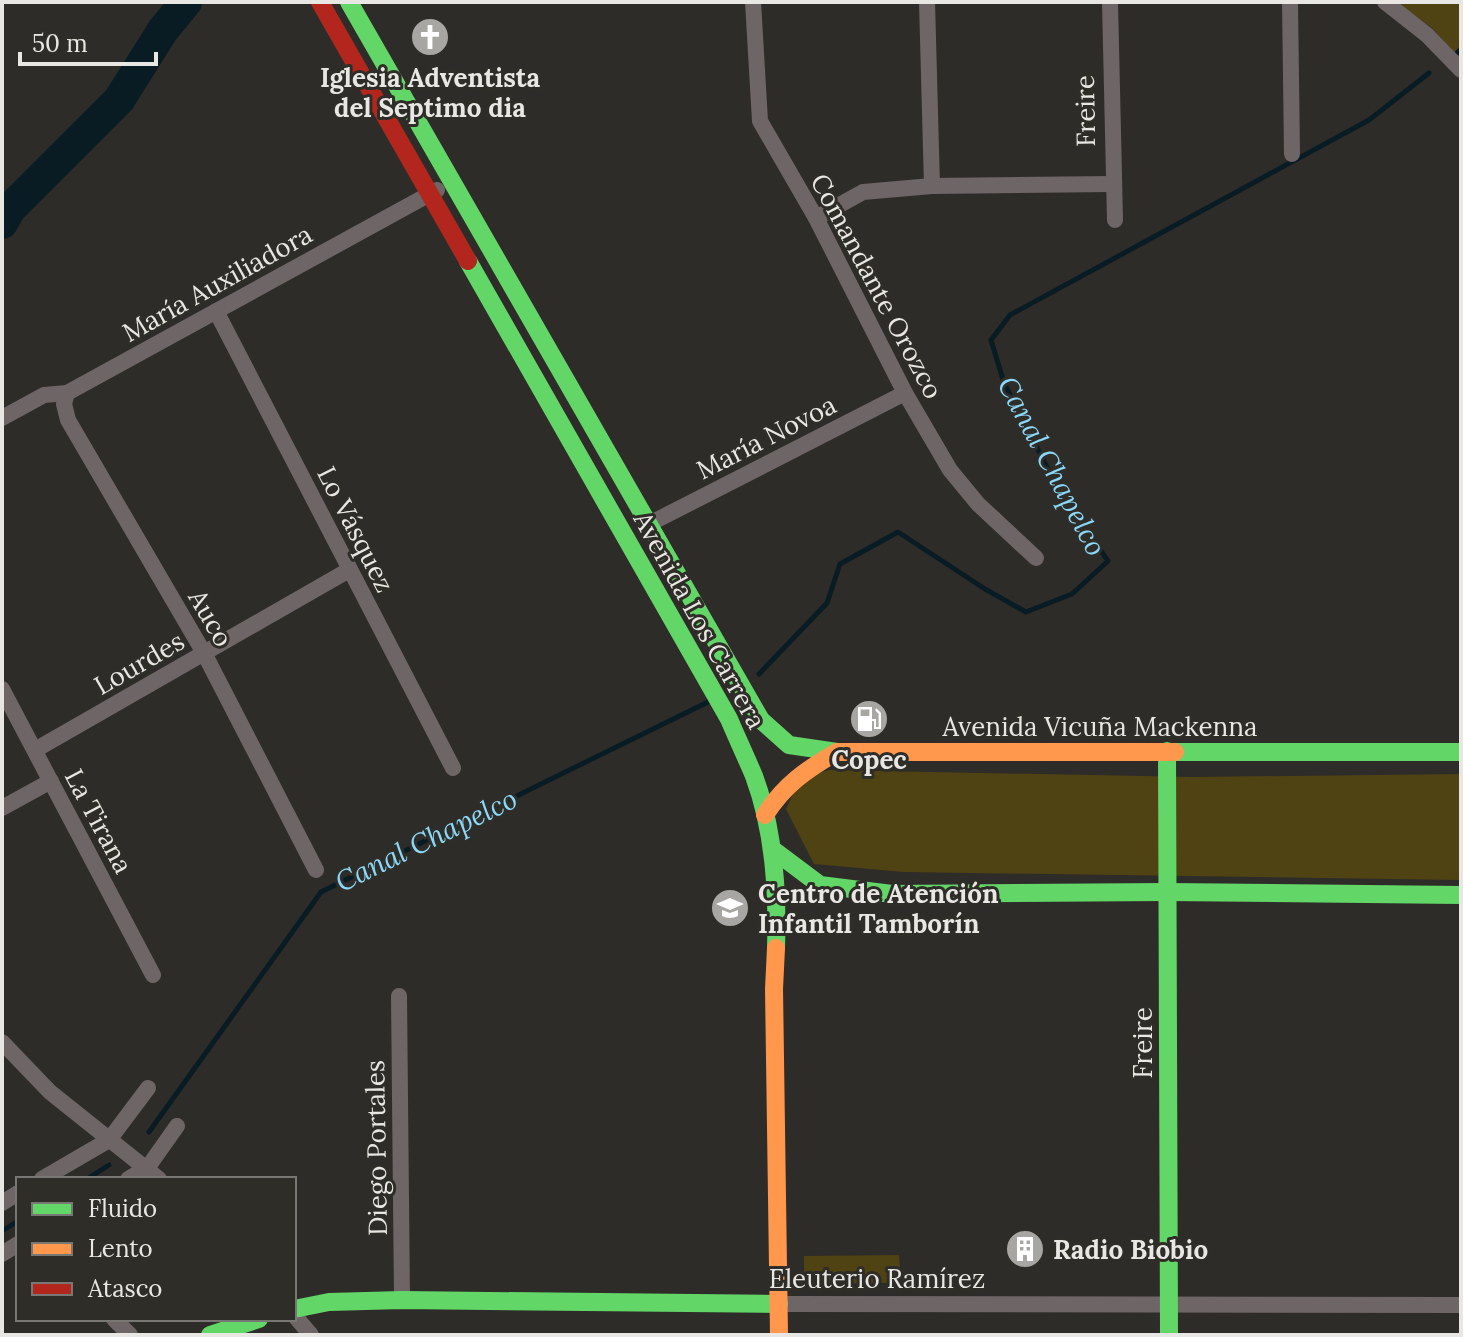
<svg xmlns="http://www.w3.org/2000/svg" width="1463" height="1337" font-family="Lora,serif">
  <rect width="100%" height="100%" fill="#2e2c29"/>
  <g fill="#4f4213">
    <path d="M1396,2H1461V59L1432,28Z"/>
    <path d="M829,770L1193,777L1461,774V880L904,872L814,864L786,809L800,779Z"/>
    <path d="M899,1255L901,1283H804V1256Z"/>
  </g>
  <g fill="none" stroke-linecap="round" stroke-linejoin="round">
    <g stroke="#091c24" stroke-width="5">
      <path d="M1457,53L1461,49"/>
      <path d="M759,674L827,603L840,564L898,532L985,589L1026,612L1072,594L1108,561L1058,489L1004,383L991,340L1010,315L1369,120L1429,73"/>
      <path d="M149,1132L321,892L708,702"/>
      <path d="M87,1179L109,1165"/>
      <path d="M2,1231L18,1221"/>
    </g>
    <path stroke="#091c24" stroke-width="32" d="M2,223L10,209L119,100L163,30L186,2"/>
    <g stroke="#6e6567" stroke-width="16">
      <path d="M753,2L760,121L816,218L905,393L950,470L978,504L1036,558"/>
      <path d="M927,2L932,186"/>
      <path d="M1110,2L1115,220"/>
      <path d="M1290,2L1292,154"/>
      <path d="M1385,2L1427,35L1461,70"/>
      <path d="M816,218L863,192L932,186L1112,184"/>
      <path d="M216,311L453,768"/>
      <path d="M67,393L64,404L68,420L204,653L316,870"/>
      <path d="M2,418L44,395L67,393L437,190"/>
      <path d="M649,524L905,393"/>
      <path d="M2,689L153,975"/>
      <path d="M35,750L349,570"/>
      <path d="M2,808L51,781"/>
      <path d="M399,996L402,1300"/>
      <path d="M2,1042L50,1092L159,1179"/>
      <path d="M42,1179L109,1140L148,1088"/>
      <path d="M128,1179L148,1167L177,1126"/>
      <path d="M2,1203L18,1193"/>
      <path d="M2,1254L18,1244"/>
      <path d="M779,1304L1461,1305"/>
      <path d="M294,1315L311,1335"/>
      <path d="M114,1319L130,1335"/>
    </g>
    <g stroke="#63d668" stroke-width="18">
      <path d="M349,2L761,720L789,745L837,752"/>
      <path d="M468,261L729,719C737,738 746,757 754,776C774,830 778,891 776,948"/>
      <path d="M1167,751L1169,1335"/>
      <path d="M1175,752H1461"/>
      <path d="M772,849L820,885L892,894L1167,892L1461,895"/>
      <path d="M294,1309L329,1302L402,1300L779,1304"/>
      <path d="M210,1335L259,1319"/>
    </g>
    <g stroke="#ff974d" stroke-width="18">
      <path d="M765,815C784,785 807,769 837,752H1175"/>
      <path d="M776,948L774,989L779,1335"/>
    </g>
    <path stroke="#b3261e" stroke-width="18" d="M320,2L468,261"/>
  </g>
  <defs>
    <g id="church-disc" transform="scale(2)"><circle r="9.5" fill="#a7a6a2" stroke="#2f2d28"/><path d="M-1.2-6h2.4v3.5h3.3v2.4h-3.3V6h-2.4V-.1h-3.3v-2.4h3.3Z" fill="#fff"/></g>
    <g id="fuel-disc" transform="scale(2)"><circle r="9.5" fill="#a7a6a2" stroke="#2f2d28"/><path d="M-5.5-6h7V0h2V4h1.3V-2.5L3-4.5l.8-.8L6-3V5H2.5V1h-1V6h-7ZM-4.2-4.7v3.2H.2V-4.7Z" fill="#fff"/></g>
    <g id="school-disc" transform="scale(2)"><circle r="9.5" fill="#a7a6a2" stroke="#2f2d28"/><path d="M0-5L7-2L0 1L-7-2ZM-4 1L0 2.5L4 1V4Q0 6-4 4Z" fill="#fff"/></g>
    <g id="building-disc" transform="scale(2)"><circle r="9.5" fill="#a7a6a2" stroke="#2f2d28"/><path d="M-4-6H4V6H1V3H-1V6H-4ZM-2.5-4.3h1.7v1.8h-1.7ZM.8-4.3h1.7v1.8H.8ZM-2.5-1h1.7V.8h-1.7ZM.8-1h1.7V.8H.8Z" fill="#fff"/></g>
  </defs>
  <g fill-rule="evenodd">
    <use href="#church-disc" x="430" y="37"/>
    <use href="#fuel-disc" x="869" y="719"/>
    <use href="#school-disc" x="730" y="908"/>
    <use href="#building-disc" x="1025" y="1249"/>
  </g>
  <g text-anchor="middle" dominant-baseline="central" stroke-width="6" stroke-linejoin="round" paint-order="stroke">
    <g font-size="26" font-weight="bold" fill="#e8e7e3" stroke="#2f2d28">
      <text x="430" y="77">Iglesia Adventista<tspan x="430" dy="30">del Septimo dia</tspan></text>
      <text x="869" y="759">Copec</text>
      <text x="758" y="893" text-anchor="start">Centro de Atención<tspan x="758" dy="30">Infantil Tamborín</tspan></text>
      <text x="1053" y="1249" text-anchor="start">Radio Biobio</text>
    </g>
    <g font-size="26" fill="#e8e7e3" stroke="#2f2d28">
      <text transform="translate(1085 111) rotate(-91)">Freire</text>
      <text transform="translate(217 283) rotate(-29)">María Auxiliadora</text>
      <text transform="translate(877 286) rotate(62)">Comandante Orozco</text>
      <text transform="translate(766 437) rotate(-27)">María Novoa</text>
      <text transform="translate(356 529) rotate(63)">Lo Vásquez</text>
      <text transform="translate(211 618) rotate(60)">Auco</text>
      <text transform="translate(700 620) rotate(61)">Avenida Los Carrera</text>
      <text transform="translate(139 663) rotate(-30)">Lourdes</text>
      <text x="1100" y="726">Avenida Vicuña Mackenna</text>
      <text transform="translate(99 821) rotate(62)">La Tirana</text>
      <text transform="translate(1142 1043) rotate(-90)">Freire</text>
      <text transform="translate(376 1148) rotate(-91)">Diego Portales</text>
      <text x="877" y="1278">Eleuterio Ramírez</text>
    </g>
    <g font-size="28" font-style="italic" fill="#8bd8fa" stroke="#2f2d28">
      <text transform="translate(1052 466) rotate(62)">Canal Chapelco</text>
      <text transform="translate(426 840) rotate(-26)">Canal Chapelco</text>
    </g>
  </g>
  <rect width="1463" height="1337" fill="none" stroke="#e8e7e3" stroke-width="8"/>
  <rect x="16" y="1177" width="280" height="144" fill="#2f2d28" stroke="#797773" stroke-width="2"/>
  <rect x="32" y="1203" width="40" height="12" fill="#63d668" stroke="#797773" stroke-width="2"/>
  <text x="88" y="1217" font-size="24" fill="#e8e7e3">Fluido</text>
  <rect x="32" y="1243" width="40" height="12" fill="#ff974d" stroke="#797773" stroke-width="2"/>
  <text x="88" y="1257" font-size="24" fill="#e8e7e3">Lento</text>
  <rect x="32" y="1283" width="40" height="12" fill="#b3261e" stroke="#797773" stroke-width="2"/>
  <text x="88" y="1297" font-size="24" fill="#e8e7e3">Atasco</text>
  <path d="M20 52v12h136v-12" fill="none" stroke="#e8e7e3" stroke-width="4"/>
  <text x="32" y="52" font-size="24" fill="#e8e7e3" stroke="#2f2d28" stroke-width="6" paint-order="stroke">50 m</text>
</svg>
